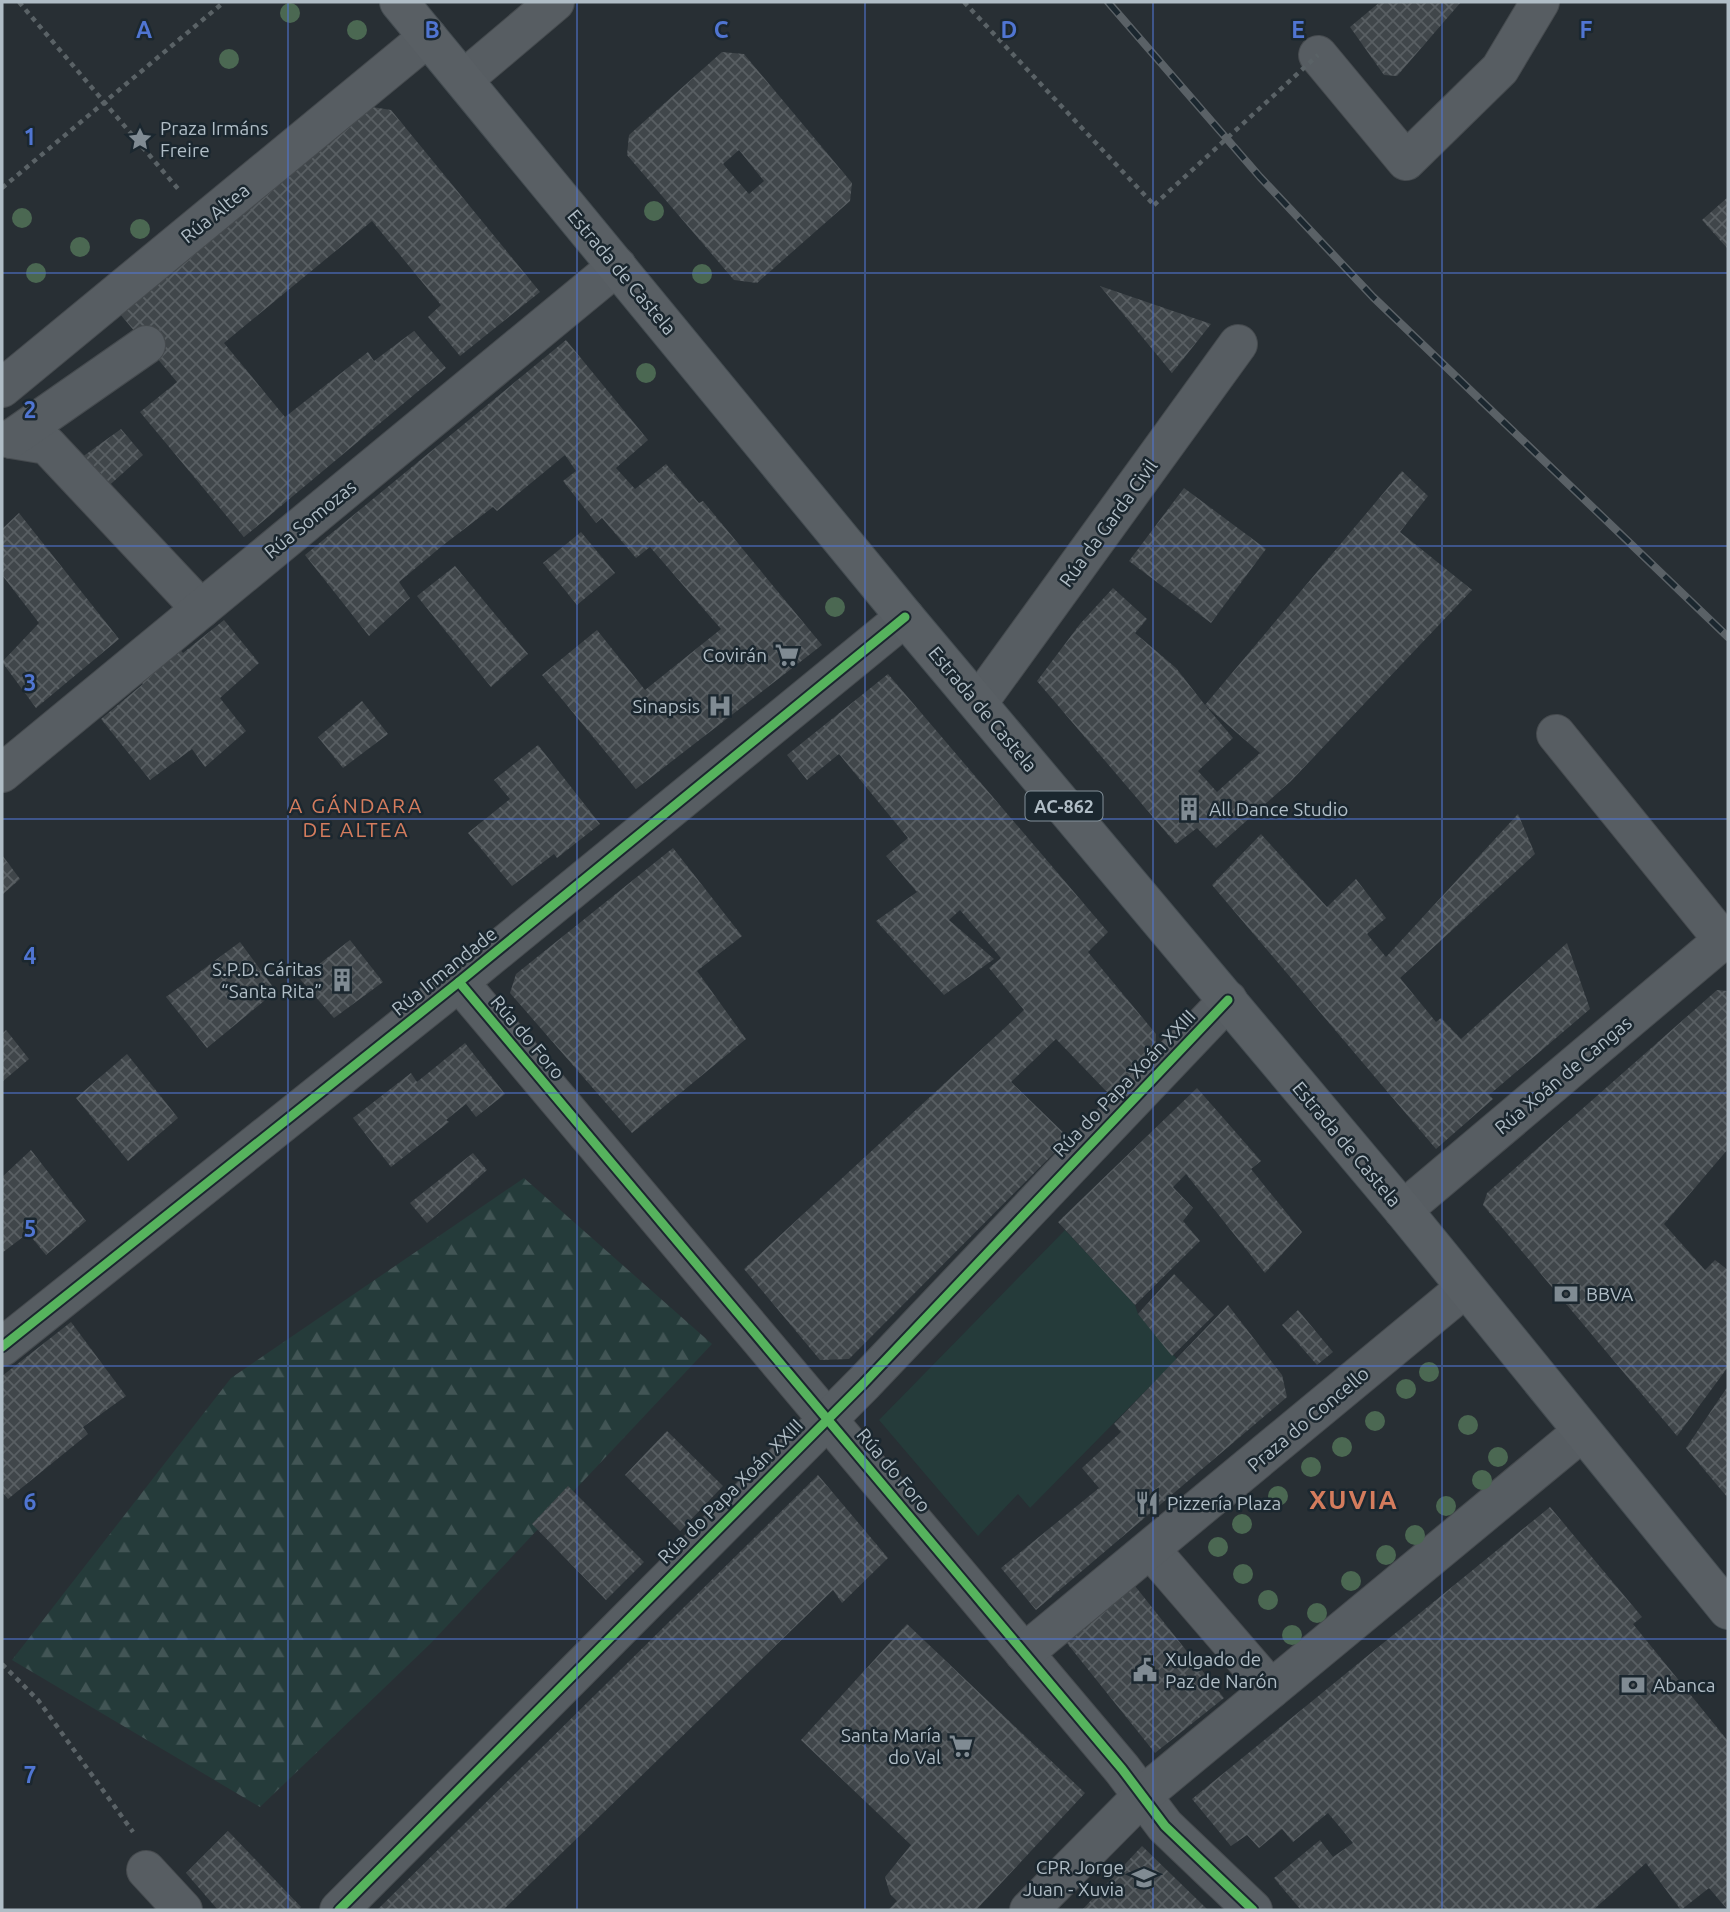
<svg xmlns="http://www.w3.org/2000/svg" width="1730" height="1912" font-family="Ubuntu,sans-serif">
  <defs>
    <pattern id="forest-firs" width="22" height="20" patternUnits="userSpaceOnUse" patternTransform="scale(1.75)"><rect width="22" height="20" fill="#253b3a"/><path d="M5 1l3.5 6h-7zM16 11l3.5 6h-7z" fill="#425555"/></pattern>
    <pattern id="building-cross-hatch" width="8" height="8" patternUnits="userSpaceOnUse" patternTransform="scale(1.75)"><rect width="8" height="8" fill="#40464a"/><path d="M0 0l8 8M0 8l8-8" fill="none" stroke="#595f63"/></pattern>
  </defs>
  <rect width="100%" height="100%" fill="#282f34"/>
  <path fill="#253b3a" d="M1065,1230L1135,1305L1138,1314L1177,1359L1030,1508L1018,1494L978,1536L879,1420Z"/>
  <path fill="url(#forest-firs)" d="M524,1178L712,1344L430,1644L260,1807L12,1660L231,1378Z"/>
  <g fill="url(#building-cross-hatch)" fill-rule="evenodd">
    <path d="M1380,2H1461L1397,76L1384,75L1350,27Z"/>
    <path d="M722,52L744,54L852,183L850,201L757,283L734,280L627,155L629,135ZM739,150L764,181L749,194L723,164Z"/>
    <path d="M360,105L391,110L540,292L460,356L428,317L441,305L372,221L224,343L285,417L368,352L374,361L414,331L446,368L244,537L140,412L177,382L115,308Z"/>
    <path d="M1728,197V249L1702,220Z"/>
    <path d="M1100,286L1211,324L1172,373Z"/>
    <path d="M566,340L648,440L616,468L635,489L666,464L699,503L703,501L822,645L636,789L542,675L597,630L645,690L721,629L650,547L636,558L602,518L596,523L563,481L576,471L565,455L497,511L493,507L442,546L399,582L410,598L369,636L305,555Z"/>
    <path d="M121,429L143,455L103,491L78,460Z"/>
    <path d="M1402,471L1428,496L1400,532L1472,590L1291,781L1216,848L1197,828L1176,844L1037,681L1080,624L1113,588L1147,619L1135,633L1176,668L1205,705ZM1205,705L1260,753L1217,792L1198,771L1233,738Z"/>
    <path d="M1184,488L1266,549L1211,623L1129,561Z"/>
    <path d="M19,513L119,639L36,708L2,662L39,623L2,575V529Z"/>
    <path d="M581,532L615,573L577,605L543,563Z"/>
    <path d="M455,566L528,654L491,687L417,596Z"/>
    <path d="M224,620L259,663L220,698L246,731L205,767L192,749L150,780L101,719L143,684L137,678L178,647L183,653Z"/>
    <path d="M888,674L1108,932L1088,952L1156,1034L1155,1051L1111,1096L1056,1039L1011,1082L1069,1138L849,1359L820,1360L744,1269L1024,1010L989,968L1001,958L960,910L949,920L994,959L944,995L876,921L917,892L886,856L908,838L839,754L807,780L787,755Z"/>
    <path d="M362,701L388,734L343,768L318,737Z"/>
    <path d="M538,745L600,824L557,858L554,854L512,886L468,833L510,799L494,780Z"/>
    <path d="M1518,814L1535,854L1400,978L1436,1022L1441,1018L1461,1039L1567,943L1590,1009L1489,1095L1493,1099L1436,1149L1212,885L1261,834L1327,907L1356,879L1386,918L1367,934L1386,957Z"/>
    <path d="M673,848L742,936L697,971L746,1039L632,1133L510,993L516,974Z"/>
    <path d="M2,855L20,879L2,895Z"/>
    <path d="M350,940L383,982L334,1018L300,979Z"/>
    <path d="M240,942L276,991L207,1048L166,997Z"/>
    <path d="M1717,990L1728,991V1149L1664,1224L1705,1270L1715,1260L1728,1270V1367L1677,1436L1483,1205L1487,1193Z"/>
    <path d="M6,1030L29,1059L2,1082V1034Z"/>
    <path d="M465,1043L505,1094L476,1117L466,1104L446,1120L449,1122L391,1167L353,1118L411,1073L417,1082Z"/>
    <path d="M127,1054L178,1118L128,1161L76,1098Z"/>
    <path d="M1197,1088L1261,1161L1251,1169L1302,1232L1265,1273L1186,1174L1173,1187L1193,1208L1183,1221L1200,1241L1135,1305L1058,1222Z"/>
    <path d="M31,1150L86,1221L46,1255L28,1233L2,1253V1177Z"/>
    <path d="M473,1153L487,1170L427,1223L410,1203Z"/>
    <path d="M1174,1274L1214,1315L1172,1356L1138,1314Z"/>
    <path d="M1228,1305L1282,1375L1287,1397L1036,1610L1001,1568L1099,1488L1082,1468L1121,1432L1114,1424Z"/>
    <path d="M1298,1310L1333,1352L1317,1365L1282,1325Z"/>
    <path d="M71,1322L126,1396L83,1427L88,1434L8,1499L2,1492V1376Z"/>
    <path d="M1728,1386V1498L1686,1448Z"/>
    <path d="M667,1431L723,1486L680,1531L625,1475Z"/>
    <path d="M818,1475L888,1558L842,1603L833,1590L503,1910H377Z"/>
    <path d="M568,1486L644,1562L606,1600L532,1524Z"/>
    <path d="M1550,1507L1642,1617L1633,1624L1728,1741V1910L1709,1888L1681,1910L1646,1863L1593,1910H1301L1274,1878L1320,1840L1333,1857L1353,1843L1328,1813L1293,1842L1282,1829L1259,1848L1247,1835L1231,1846L1192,1799Z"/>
    <path d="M1135,1586L1224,1698L1155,1753L1066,1642Z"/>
    <path d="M907,1624L1085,1793L976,1910H888L897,1901L890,1894L885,1877L911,1845L801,1740Z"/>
    <path d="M228,1831L301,1907L299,1910H218L186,1873Z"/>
    <path d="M1142,1846L1208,1910H1082Z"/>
  </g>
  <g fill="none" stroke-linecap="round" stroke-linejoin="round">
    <g stroke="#464b4f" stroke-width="40">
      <g id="minor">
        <path d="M1318,55L1406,161L1500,69L1540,2"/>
        <path d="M464,79L555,2"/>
        <path d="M2,388L428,37"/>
        <path d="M11,439L47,445L201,609"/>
        <path d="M11,439L146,345"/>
        <path d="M978,703L1238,344"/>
        <path d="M2,773L617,266"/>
        <path d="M459,982L1122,1769L1165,1826L1253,1910"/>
        <path d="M1403,1210L1723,940L1556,734"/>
        <path d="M2,1347L459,982L905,617"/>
        <path d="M1151,1550L1271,1689"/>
        <path d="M1024,1653L1465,1288"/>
        <path d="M146,1870L183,1910"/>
        <path d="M339,1910L864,1383L1228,1000"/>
        <path d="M1029,1910L1143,1795L1582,1432"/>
      </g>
    </g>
    <g stroke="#444c51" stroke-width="40">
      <path id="major" d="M399,2L905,617L1403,1210L1728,1610"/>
    </g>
    <g stroke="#5a6266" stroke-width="4.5" stroke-dasharray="5 5" stroke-linecap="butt">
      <path d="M19,2L179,190"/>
      <path d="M964,2L1154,205"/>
      <path d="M2,188L224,2"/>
      <path d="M2,1664L38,1700L133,1832"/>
    </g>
    <use href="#minor" stroke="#575d62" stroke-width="38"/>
    <use href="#major" stroke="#595f64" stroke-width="38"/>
    <g stroke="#5a6166" stroke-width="8">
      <path id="rail" d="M1108,2L1260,177L1373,297L1728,637"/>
    </g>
    <use href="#rail" stroke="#1b272f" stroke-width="5" stroke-dasharray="16" stroke-linecap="butt"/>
    <path stroke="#5a6266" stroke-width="4.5" stroke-dasharray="5 5" stroke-linecap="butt" d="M1154,205L1318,55"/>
    <g stroke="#1b272f" stroke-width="13">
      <g id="cycleway">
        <path d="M459,982L1122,1769L1165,1826L1253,1910"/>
        <path d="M2,1347L459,982L905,617"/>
        <path d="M339,1910L864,1383L1228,1000"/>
      </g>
    </g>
    <use href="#cycleway" stroke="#56b35d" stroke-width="9"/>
  </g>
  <g fill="#4b6852">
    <circle cx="290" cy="13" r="10"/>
    <circle cx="357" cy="30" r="10"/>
    <circle cx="229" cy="59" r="10"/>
    <circle cx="654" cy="211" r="10"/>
    <circle cx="22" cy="218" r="10"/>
    <circle cx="140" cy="229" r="10"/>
    <circle cx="80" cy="247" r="10"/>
    <circle cx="36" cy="273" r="10"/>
    <circle cx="702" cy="274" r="10"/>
    <circle cx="646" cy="373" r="10"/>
    <circle cx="835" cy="607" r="10"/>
    <circle cx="1429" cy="1372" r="10"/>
    <circle cx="1406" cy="1389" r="10"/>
    <circle cx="1375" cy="1421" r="10"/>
    <circle cx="1468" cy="1425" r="10"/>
    <circle cx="1342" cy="1447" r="10"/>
    <circle cx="1498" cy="1457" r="10"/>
    <circle cx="1311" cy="1467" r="10"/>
    <circle cx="1482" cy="1480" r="10"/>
    <circle cx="1278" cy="1496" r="10"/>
    <circle cx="1446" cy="1506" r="10"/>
    <circle cx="1242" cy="1524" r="10"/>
    <circle cx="1415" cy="1535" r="10"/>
    <circle cx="1218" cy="1547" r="10"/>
    <circle cx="1386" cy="1555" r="10"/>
    <circle cx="1243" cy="1574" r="10"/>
    <circle cx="1351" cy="1581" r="10"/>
    <circle cx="1268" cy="1600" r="10"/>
    <circle cx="1317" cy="1613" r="10"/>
    <circle cx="1292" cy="1635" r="10"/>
  </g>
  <path fill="none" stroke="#5075d2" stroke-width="2" stroke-opacity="0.55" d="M288,2V1910M577,2V1910M865,2V1910M1153,2V1910M1442,2V1910M2,273H1728M2,546H1728M2,819H1728M2,1093H1728M2,1366H1728M2,1639H1728"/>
  <defs>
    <g id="sight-bare" transform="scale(1.89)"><path d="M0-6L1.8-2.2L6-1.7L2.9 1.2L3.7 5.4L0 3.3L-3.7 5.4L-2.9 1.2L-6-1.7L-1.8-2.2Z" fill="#808b93" stroke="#1b272f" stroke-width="2.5" paint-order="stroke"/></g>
    <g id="supermarket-bare" transform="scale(1.89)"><path d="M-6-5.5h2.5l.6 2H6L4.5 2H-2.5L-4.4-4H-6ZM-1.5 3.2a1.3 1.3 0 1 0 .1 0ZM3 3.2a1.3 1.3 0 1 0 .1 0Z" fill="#808b93" stroke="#1b272f" stroke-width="2.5" paint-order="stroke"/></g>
    <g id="hospital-bare" transform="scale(1.89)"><path d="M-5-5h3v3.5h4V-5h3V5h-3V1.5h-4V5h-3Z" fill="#808b93" stroke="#1b272f" stroke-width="2.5" paint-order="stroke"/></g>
    <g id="building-bare" transform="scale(1.89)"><path d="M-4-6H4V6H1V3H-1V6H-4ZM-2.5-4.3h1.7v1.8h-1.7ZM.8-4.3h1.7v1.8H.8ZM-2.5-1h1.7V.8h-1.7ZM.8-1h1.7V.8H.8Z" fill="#808b93" stroke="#1b272f" stroke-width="2.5" paint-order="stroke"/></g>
    <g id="bank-bare" transform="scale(1.89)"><path d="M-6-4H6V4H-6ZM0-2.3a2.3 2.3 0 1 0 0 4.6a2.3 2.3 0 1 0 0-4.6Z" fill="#808b93" stroke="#1b272f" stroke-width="2.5" paint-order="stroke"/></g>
    <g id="restaurant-bare" transform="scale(1.89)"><path d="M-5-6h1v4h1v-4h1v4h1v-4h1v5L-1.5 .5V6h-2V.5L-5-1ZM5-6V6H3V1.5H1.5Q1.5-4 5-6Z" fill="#808b93" stroke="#1b272f" stroke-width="2.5" paint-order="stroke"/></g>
    <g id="civic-bare" transform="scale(1.89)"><path d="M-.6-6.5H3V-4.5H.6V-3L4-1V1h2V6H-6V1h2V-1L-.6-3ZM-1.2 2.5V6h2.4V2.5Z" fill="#808b93" stroke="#1b272f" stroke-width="2.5" paint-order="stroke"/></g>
    <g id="school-bare" transform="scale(1.89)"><path d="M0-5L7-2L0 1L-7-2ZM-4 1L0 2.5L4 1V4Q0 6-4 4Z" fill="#808b93" stroke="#1b272f" stroke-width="2.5" paint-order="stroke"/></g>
  </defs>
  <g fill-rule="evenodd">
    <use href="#sight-bare" x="140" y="139"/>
    <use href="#supermarket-bare" x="787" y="655"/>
    <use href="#hospital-bare" x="720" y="706"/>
    <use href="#building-bare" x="1189" y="809"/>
    <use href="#building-bare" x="342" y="980"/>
    <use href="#bank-bare" x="1566" y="1294"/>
    <use href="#restaurant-bare" x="1147" y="1503"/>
    <use href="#civic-bare" x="1145" y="1670"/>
    <use href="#bank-bare" x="1633" y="1685"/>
    <use href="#supermarket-bare" x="961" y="1746"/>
    <use href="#school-bare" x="1144" y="1878"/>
  </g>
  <g text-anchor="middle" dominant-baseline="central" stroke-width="5" stroke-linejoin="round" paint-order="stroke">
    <rect fill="#1b272f" stroke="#839099" stroke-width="2" x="1025.5" y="791.5" width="77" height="29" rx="5"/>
    <g font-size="18" font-weight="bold" fill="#b0bdc6">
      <text x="1064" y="806">AC-862</text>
    </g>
    <g font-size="19" fill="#b0bdc6" stroke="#1b272f" text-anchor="start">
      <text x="160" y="128">Praza Irmáns<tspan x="160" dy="22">Freire</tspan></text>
      <text x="767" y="655" text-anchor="end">Covirán</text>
      <text x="700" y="706" text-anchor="end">Sinapsis</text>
      <text x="1209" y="809">All Dance Studio</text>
      <text x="322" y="969" text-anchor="end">S.P.D. Cáritas<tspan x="322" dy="22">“Santa Rita”</tspan></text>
      <text x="1586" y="1294">BBVA</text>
      <text x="1167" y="1503">Pizzería Plaza</text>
      <text x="1165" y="1659">Xulgado de<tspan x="1165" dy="22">Paz de Narón</tspan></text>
      <text x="1653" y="1685">Abanca</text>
      <text x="941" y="1735" text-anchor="end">Santa María<tspan x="941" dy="22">do Val</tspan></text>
      <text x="1124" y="1867" text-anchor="end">CPR Jorge<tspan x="1124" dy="22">Juan - Xuvia</tspan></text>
    </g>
    <g font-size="19" fill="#b0bdc6" stroke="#1b272f">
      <text transform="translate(215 213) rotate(-39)">Rúa Altea</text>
      <text transform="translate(622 272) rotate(50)">Estrada de Castela</text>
      <text transform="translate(310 519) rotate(-39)">Rúa Somozas</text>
      <text transform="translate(1108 523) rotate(-54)">Rúa da Garda Civil</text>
      <text transform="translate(983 709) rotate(50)">Estrada de Castela</text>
      <text transform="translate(444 971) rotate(-39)">Rúa Irmandade</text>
      <text transform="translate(528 1037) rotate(50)">Rúa do Foro</text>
      <text transform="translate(1563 1075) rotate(-40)">Rúa Xoán de Cangas</text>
      <text transform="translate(1124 1083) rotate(-46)">Rúa do Papa Xoán XXIII</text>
      <text transform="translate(1347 1144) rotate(50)">Estrada de Castela</text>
      <text transform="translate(1308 1419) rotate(-40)">Praza do Concello</text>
      <text transform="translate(894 1470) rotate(50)">Rúa do Foro</text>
      <text transform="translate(730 1491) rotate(-45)">Rúa do Papa Xoán XXIII</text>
    </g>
    <g font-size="21" letter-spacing="2" fill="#d47c5d" stroke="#1b272f">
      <text x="356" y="805">A GÁNDARA<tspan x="356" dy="24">DE ALTEA</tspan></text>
    </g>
    <g font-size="26" font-weight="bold" letter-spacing="2" fill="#d47c5d" stroke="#1b272f">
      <text x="1354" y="1499">XUVIA</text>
    </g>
  </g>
  <g font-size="23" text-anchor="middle" font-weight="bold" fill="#5075d2" stroke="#1b272f" stroke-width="5" stroke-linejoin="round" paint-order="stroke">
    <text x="144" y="38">A</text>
    <text x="432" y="38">B</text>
    <text x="721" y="38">C</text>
    <text x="1009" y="38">D</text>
    <text x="1298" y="38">E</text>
    <text x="1586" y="38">F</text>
    <text x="30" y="145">1</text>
    <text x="30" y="418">2</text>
    <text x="30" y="691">3</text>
    <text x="30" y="964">4</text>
    <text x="30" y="1237">5</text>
    <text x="30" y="1510">6</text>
    <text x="30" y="1783">7</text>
  </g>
  <rect width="1730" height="1912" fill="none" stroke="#b0bdc6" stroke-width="7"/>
</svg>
